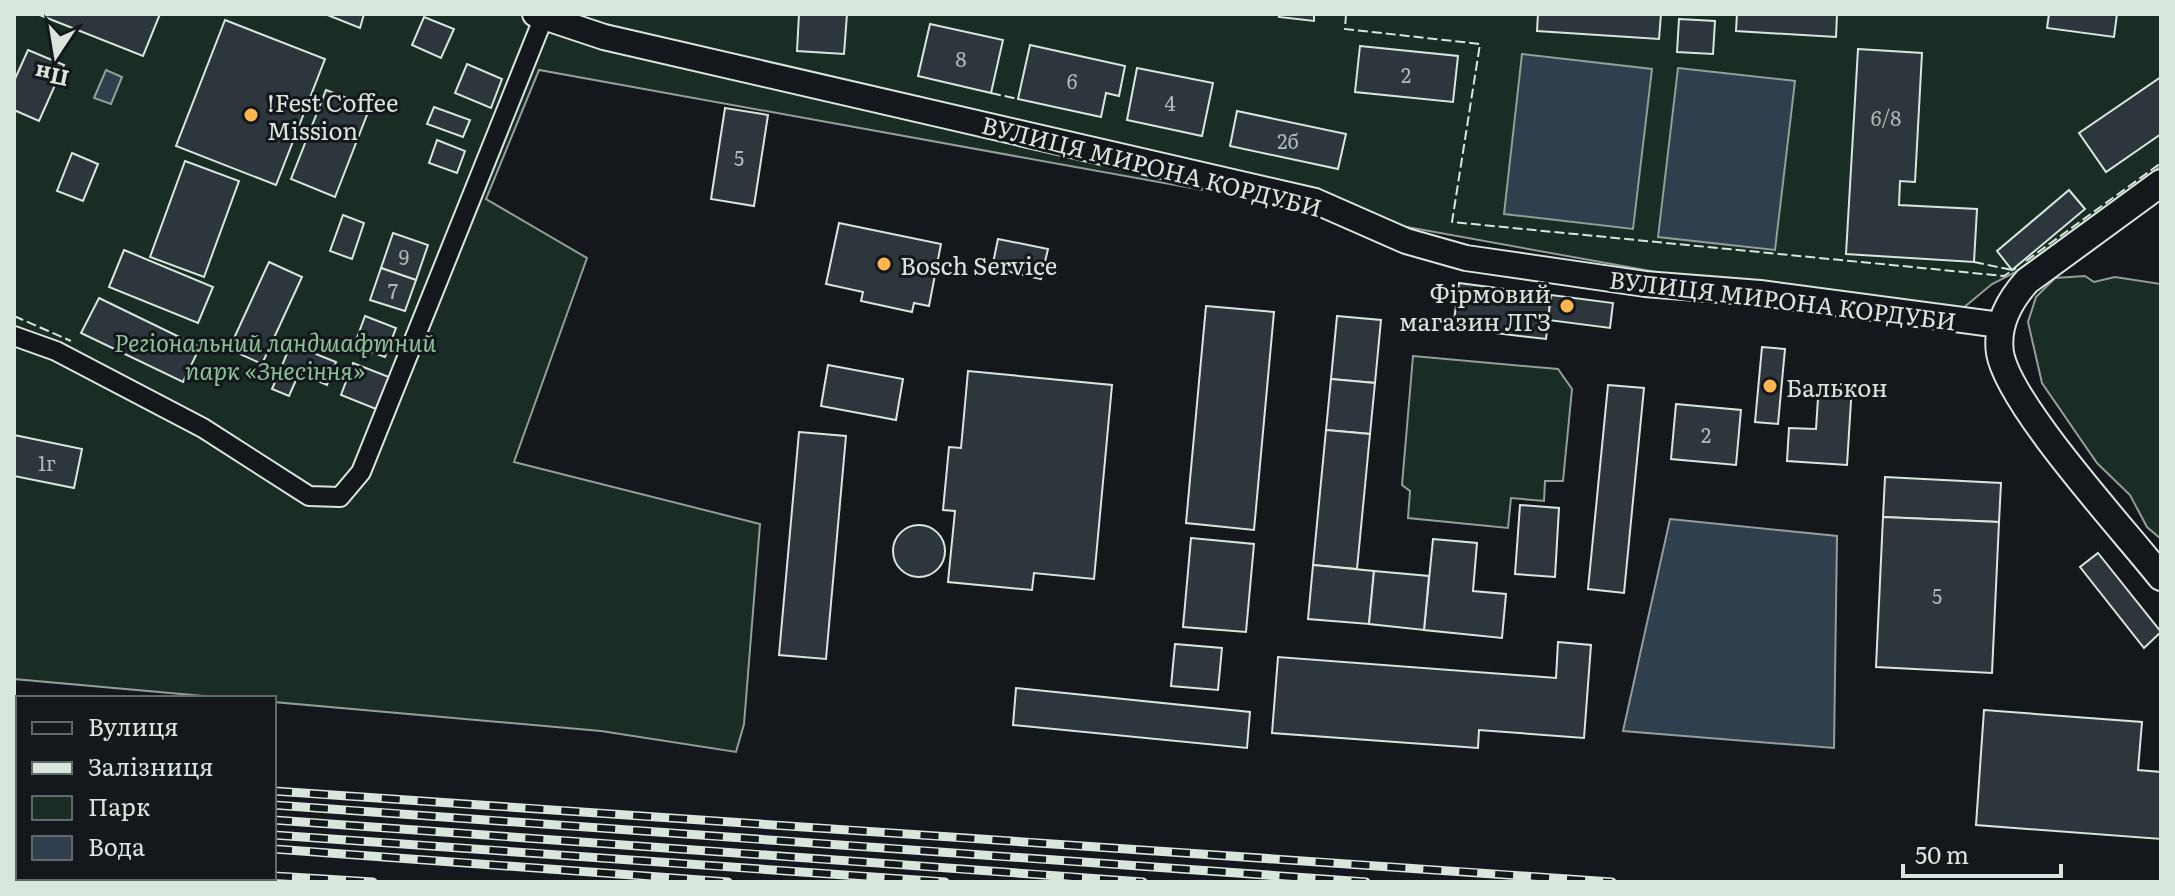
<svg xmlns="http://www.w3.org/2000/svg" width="2175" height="896" font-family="Literata,serif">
  <rect width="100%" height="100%" fill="#14181c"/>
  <g fill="#1a2d24" stroke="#939e99" stroke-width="2">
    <path d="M14,14H2161V166L2014,273L1992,284L1962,309L1689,278L539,70L486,199L587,258L514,462L760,524L744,724L736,752L601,731L274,702V698H226L14,679Z"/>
    <path d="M2085,276L2094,282L2115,277L2161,284V539L2147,527L2130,495L2097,463L2042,383L2028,322L2036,297L2055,278Z"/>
    <path d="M1413,356L1558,369L1572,389L1563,481H1545L1544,501L1511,498L1508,528L1408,518L1410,491L1402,485Z"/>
  </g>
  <g fill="#2f3f4d" stroke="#939e99" stroke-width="2">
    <path d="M1522,54L1652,69L1633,229L1504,214Z"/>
    <path d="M1678,68L1795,81L1775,250L1658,237Z"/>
    <path d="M106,70L122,77L111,104L94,98Z"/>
    <path d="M1670,519L1837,536L1834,748L1623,731Z"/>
  </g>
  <g fill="#2c363c" stroke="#d8e6dc" stroke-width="2">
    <path d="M37,14H160L143,56Z"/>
    <path d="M325,14H364L360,28Z"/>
    <path d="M799,14H847L844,54L797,51Z"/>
    <path d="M1280,14H1314V21L1279,17Z"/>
    <path d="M1538,14H1661L1659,39L1537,31Z"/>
    <path d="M1737,14H1837L1836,37L1736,31Z"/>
    <path d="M2049,14H2117L2114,37L2047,28Z"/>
    <path d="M424,17L454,29L441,58L412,45Z"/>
    <path d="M1679,19L1715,21L1713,54L1677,52Z"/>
    <path d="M225,20L325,59L276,185L176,146Z"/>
    <path d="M930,24L1003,40L991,93L918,76Z"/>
    <path d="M1030,45L1125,66L1119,96L1106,93L1101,117L1018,99Z"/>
    <path d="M1360,46L1458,56L1453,102L1355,92Z"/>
    <path d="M1858,49L1922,53L1915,182L1900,181L1899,205L1977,209L1974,262L1846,254Z"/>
    <path d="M28,50L64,65L39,121L14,110V81Z"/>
    <path d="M467,64L502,79L491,108L455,93Z"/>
    <path d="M1137,68L1213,83L1202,136L1127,120Z"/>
    <path d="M2161,77V134L2106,172L2079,133Z"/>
    <path d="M326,90L370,107L335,197L291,179Z"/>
    <path d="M434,107L470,120L463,137L427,124Z"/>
    <path d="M725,108L768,115L754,206L711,199Z"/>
    <path d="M1237,111L1346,134L1338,169L1230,146Z"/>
    <path d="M437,140L465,151L457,173L429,163Z"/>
    <path d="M72,153L98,164L83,201L57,191Z"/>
    <path d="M185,161L239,181L204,277L150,257Z"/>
    <path d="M2069,190L2085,209L2012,270L1997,251Z"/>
    <path d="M343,215L364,223L352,259L330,251Z"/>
    <path d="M839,223L941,244L929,306L914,303L912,312L861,301L863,292L826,284Z"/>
    <path d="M393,233L428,245L416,280L381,268Z"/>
    <path d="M998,239L1048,249L1041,279L992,268Z"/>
    <path d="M124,250L213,287L198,323L109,287Z"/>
    <path d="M269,262L302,277L262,364L229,349Z"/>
    <path d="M381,268L416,280L405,311L370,300Z"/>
    <path d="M1459,283L1551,295L1546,339L1453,328Z"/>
    <path d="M1551,295L1613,303L1610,328L1548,320Z"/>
    <path d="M99,298L200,347L183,382L81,333Z"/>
    <path d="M1206,306L1274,312L1254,530L1186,523Z"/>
    <path d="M365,316L396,328L385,357L354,346Z"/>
    <path d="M1337,316L1381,320L1375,383L1331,379Z"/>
    <path d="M291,344L336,362L327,385L299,373L289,396L272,389Z"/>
    <path d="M1762,347L1785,349L1778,424L1755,422Z"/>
    <path d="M353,363L389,377L376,409L341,395Z"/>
    <path d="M828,365L903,379L896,420L821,406Z"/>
    <path d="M968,371L1112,385L1094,579L1034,573L1032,590L948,582L955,511L943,510L949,447L961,448Z"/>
    <path d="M1331,379L1375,383L1370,434L1326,430Z"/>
    <path d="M1819,383L1852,385L1847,465L1787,461L1789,428L1816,429Z"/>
    <path d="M1608,385L1644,388L1624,593L1588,589Z"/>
    <path d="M1676,404L1741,410L1736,465L1671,459Z"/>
    <path d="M1326,430L1370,434L1357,569L1313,565Z"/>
    <path d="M799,432L846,436L826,659L779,655Z"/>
    <path d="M14,435L82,449L74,488L14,476Z"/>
    <path d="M1885,477L2001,483L1999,522L1883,517Z"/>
    <path d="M1520,505L1559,508L1555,577L1515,574Z"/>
    <path d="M1883,517L1999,522L1992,673L1876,667Z"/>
    <circle cx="919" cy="551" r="26"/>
    <path d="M1191,538L1254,544L1246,632L1183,627Z"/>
    <path d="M1433,539L1477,543L1473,591L1506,594L1502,638L1424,630Z"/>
    <path d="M2098,553L2161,632L2144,648L2080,567Z"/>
    <path d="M1313,565L1374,571L1369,624L1308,619Z"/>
    <path d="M1374,571L1429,576L1424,630L1369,624Z"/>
    <path d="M1558,642L1591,645L1584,738L1479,730L1478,748L1272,733L1278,657L1556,678Z"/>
    <path d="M1175,644L1222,648L1218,690L1171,686Z"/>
    <path d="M1016,688L1250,712L1247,748L1013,725Z"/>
    <path d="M1984,710L2142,722L2138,770L2161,772V839L1976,825Z"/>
  </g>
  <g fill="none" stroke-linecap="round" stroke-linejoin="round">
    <g stroke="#d8e6dc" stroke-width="22">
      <path id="minor" d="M14,336L56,351L203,428L309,496L340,497L361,472L543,19"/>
    </g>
    <g stroke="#d8e6dc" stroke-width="28">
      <path id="tertiary" d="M535,14L604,37L1315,201L1406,241L1466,258L1645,284L1760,293L2000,325"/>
    </g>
    <g stroke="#d8e6dc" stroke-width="30">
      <path id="secondary" d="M2161,183L2027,281C2009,301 1996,325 2000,353C2009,405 2124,530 2161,577"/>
    </g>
    <use href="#minor" stroke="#14181c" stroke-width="18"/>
    <use href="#tertiary" stroke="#14181c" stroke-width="24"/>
    <use href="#secondary" stroke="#14181c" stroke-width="26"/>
    <g stroke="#d8e6dc" stroke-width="9">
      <g id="rail">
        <path d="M14,765H18"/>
        <path d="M14,780H18"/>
        <path d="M274,791L1612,882"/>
        <path d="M14,796H18"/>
        <path d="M274,805L1366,882"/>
        <path d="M14,810H18"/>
        <path d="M274,820L1143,882"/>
        <path d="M14,824H18"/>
        <path d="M274,835L945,882"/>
        <path d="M274,849L728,882"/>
        <path d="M14,853H18"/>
        <path d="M14,873L18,874"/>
        <path d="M274,876L373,882"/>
        <path d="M56,878L111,882"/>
      </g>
    </g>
    <use href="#rail" stroke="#14181c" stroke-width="6" stroke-dasharray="18" stroke-linecap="butt"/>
    <g stroke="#d8e6dc" stroke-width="2" stroke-dasharray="10 4" stroke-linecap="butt">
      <path d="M1346,14L1345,29L1480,44L1452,222L2004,276L2016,268"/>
      <path d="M991,93L1018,99"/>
      <path d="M2026,261L2161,163"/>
      <path d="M1974,262L2012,270"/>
      <path d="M14,316L71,341"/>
    </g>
  </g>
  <g fill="#ffb74d" stroke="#14181c" stroke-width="3">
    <circle cx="251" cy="115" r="8"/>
    <circle cx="884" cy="264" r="8"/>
    <circle cx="1567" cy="306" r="8"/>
    <circle cx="1770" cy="386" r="8"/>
  </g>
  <g text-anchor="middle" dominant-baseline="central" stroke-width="6" stroke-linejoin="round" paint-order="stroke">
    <g font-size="20" fill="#adbab4">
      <text x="961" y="58">8</text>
      <text x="1406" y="74">2</text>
      <text x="1072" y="80">6</text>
      <text x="1170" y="102">4</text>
      <text x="1886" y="117">6/8</text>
      <text x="1288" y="140">2б</text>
      <text x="739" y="157">5</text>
      <text x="404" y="256">9</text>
      <text x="393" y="290">7</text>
      <text x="1706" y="434">2</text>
      <text x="47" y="462">1г</text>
      <text x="1937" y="595">5</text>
    </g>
    <g font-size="24" fill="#d8e6dc" stroke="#14181c" text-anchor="start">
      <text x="267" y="101">!Fest Coffee<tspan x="267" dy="28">Mission</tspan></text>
      <text x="900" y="264">Bosch Service</text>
      <text x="1551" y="292" text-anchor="end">Фірмовий<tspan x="1551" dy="28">магазин ЛГЗ</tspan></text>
      <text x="1786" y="386">Балькон</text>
    </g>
    <g font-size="24" fill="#d8e6dc" stroke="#14181c">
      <text transform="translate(1152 165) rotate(14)">ВУЛИЦЯ МИРОНА КОРДУБИ</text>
      <text transform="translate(1783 299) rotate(7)">ВУЛИЦЯ МИРОНА КОРДУБИ</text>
    </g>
    <g font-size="24" font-style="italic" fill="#8ac095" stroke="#14181c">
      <text x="275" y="341">Регіональний ландшафтний<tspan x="275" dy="28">парк «Знесіння»</tspan></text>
    </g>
  </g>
  <rect width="2175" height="896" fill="none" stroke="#d8e6dc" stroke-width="32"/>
  <rect x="16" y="696" width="260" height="184" fill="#14181c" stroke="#626a69" stroke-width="2"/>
  <rect x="32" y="722" width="40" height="12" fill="#14181c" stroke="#626a69" stroke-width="2"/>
  <text x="88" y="736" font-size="24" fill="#d8e6dc">Вулиця</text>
  <rect x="32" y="762" width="40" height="12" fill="#d8e6dc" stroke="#626a69" stroke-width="2"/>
  <text x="88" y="776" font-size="24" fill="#d8e6dc">Залізниця</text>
  <rect x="32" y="796" width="40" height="24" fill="#1a2d24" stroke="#626a69" stroke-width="2"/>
  <text x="88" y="816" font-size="24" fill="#d8e6dc">Парк</text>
  <rect x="32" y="836" width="40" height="24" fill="#2f3f4d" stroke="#626a69" stroke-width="2"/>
  <text x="88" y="856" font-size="24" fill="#d8e6dc">Вода</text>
  <g transform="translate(56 56) rotate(192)" stroke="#14181c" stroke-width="6" paint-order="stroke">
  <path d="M0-6L14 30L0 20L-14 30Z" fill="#d8e6dc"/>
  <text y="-12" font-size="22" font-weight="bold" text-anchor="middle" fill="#d8e6dc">Пн</text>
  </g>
  <path d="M1903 864v12h158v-12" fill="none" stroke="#d8e6dc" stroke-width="4"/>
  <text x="1915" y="864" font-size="24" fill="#d8e6dc" stroke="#14181c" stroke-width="6" paint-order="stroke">50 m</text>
</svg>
